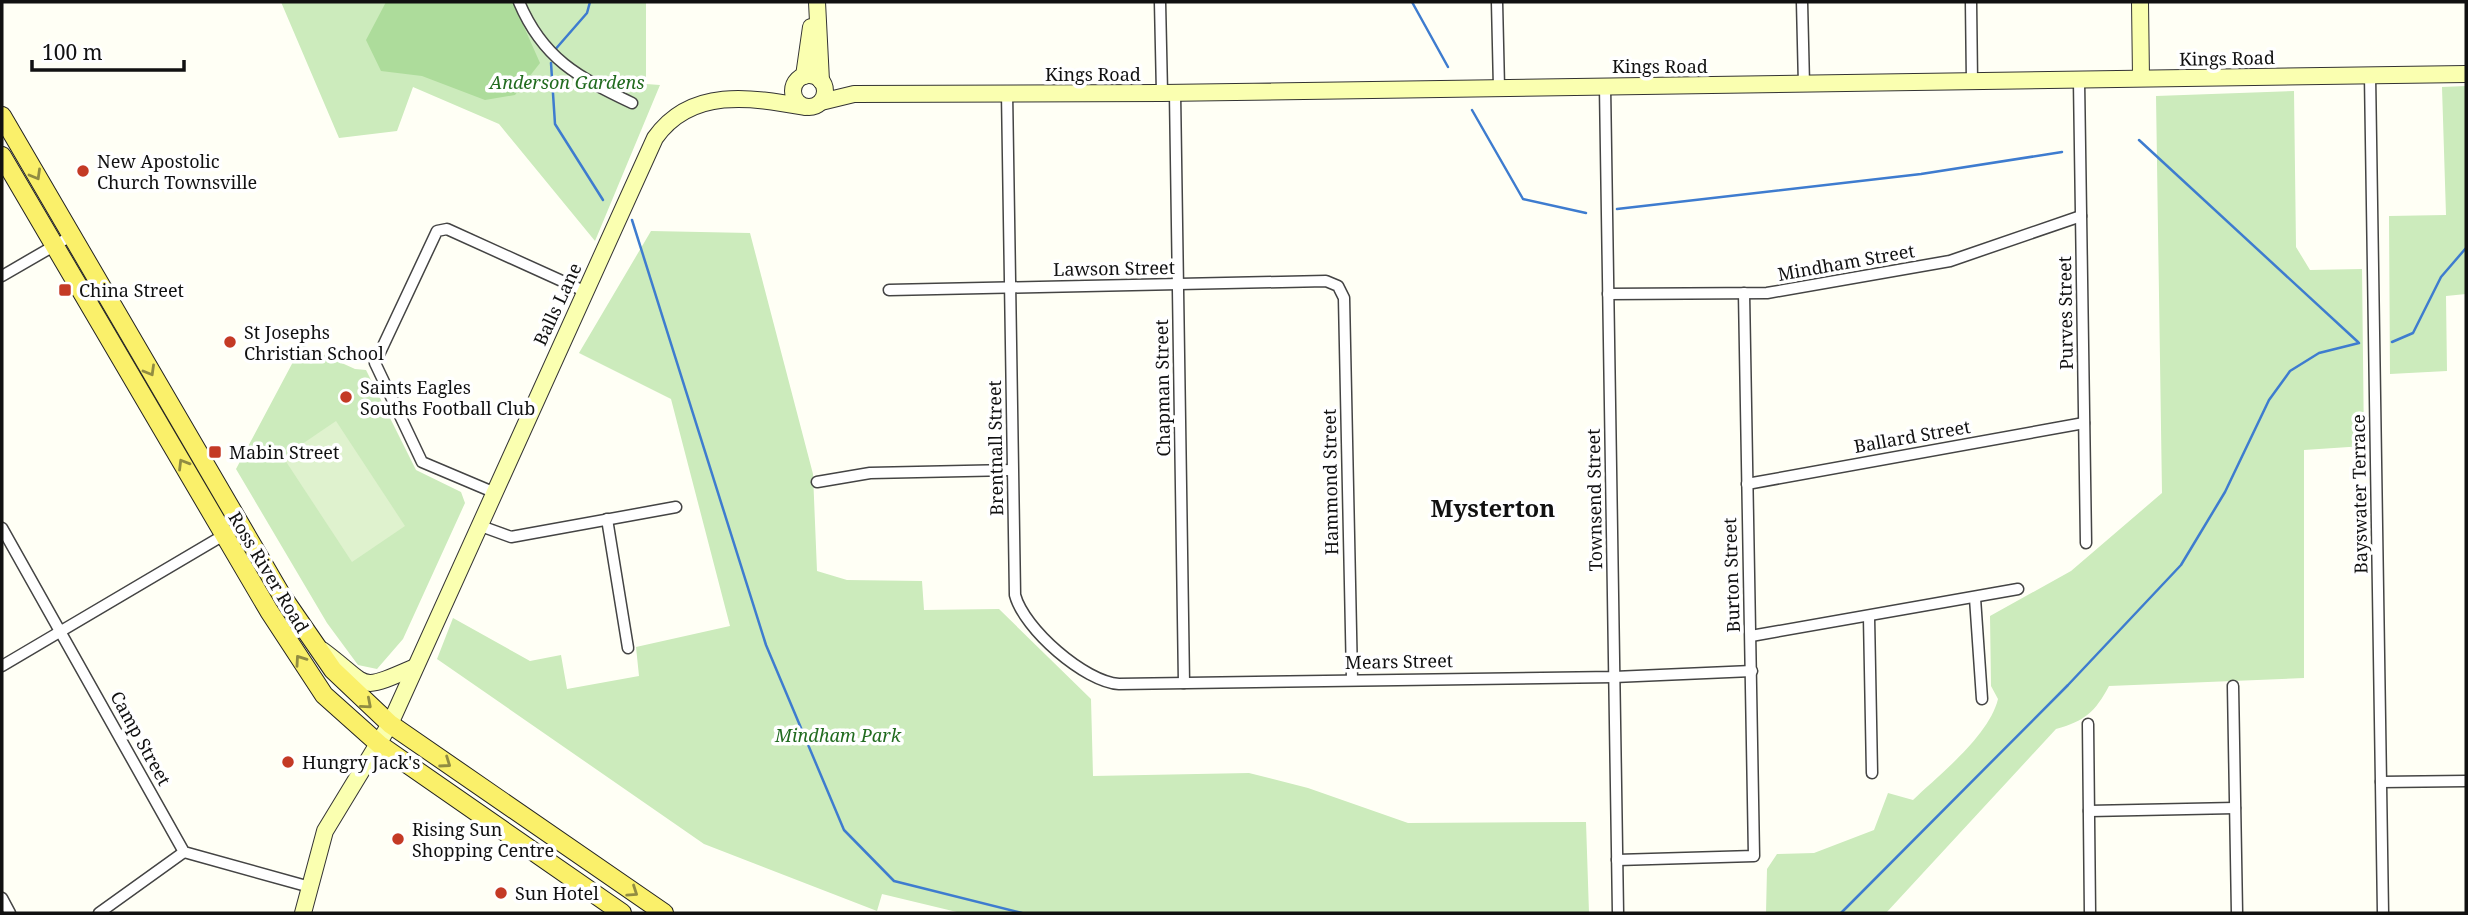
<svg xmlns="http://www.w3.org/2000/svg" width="2468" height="915" font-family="'Noto Serif',serif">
  <rect width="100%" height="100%" fill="#fffff5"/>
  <g fill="#ccebbc">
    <path d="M281,2H646V84L660,85L595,241L499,124L413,87L397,131L339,138Z"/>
    <path d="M2466,86V294L2446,296L2447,371L2390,374L2389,216L2446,215L2442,87Z"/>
    <path d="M2294,91L2296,247L2310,270L2362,269L2364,446L2304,450V678L2109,686C2095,712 2085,721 2056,729L1886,913H1766L1767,869L1777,854L1814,853L1874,830L1888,793L1913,800C1939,775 1989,736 1998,699L1991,686L1990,616L2071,571L2162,493L2156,96Z"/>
    <path d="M651,231L750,233L813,474L817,571L847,580L922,581L924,610L999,609L1091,699L1093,776L1249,773L1308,788L1408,823L1586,822L1589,913H961L882,894L877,911L704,844L437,659L453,618L530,661L561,655L567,689L639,676L636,647L730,626L671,399L579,353Z"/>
    <path d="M302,345L355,369L366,370L416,470L461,492L465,503L403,639L377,669L358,665L327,623L236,469Z"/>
  </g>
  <path fill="#addc9b" d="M386,2H513L540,63L515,95L485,100L422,76L381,71L366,40Z"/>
  <path fill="#dff2ce" d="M336,421L405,526L352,562L283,457Z"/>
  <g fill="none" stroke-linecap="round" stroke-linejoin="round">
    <g stroke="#3e7ccf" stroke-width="2.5">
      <path d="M1412,2L1448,67"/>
      <path d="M553,52L587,13L590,2"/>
      <path d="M551,63L555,124L603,200"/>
      <path d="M1472,110L1523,199L1586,213"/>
      <path d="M2139,140L2358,342"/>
      <path d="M1617,209L1921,174L2062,152"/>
      <path d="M632,220L766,645L844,830L894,881L1022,913"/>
      <path d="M2392,342L2413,333L2441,277L2466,248"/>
      <path d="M1841,913L2068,685L2181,565L2225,492L2269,400L2290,371L2319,353L2359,343"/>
    </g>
    <g stroke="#444" stroke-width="13">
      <g id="street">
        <path d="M519,2C543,59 578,77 632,103"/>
        <path d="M1160,2L1162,93"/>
        <path d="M1497,2L1499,88"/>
        <path d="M1802,2L1804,85"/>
        <path d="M1971,2L1972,82"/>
        <path d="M2370,75L2383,913"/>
        <path d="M2079,81L2086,543"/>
        <path d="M1605,86L1618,913"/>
        <path d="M1007,92L1015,595C1024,629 1085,682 1119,684L1614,677L1752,671"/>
        <path d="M1175,93L1184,683"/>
        <path d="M2,276L71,236"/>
        <path d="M889,290L1326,281L1338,286L1344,298L1352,679"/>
        <path d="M1608,294L1767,293L1950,261L2081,216"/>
        <path d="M817,482L870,473L1012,470"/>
        <path d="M1747,484L2084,423"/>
        <path d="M493,492L422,462L375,363L437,231L447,229L584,291"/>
        <path d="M607,519L628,648"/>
        <path d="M478,525L511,537L676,507"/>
        <path d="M2,528L184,852L310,887"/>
        <path d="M1975,598L1982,699"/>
        <path d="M1869,617L1872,773"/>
        <path d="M1751,636L2018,589"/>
        <path d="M2,666L229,532"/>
        <path d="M2233,686L2237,913"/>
        <path d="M2088,724L2090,913"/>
        <path d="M2381,782L2466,781"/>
        <path d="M2089,811L2235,808"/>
        <path d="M1617,860L1754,856L1744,293"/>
        <path d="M2,898L10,913"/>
        <path d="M99,913L184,852"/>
      </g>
    </g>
    <g stroke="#333" stroke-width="18">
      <g id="secondary">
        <path d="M817,2L821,81"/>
        <path d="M2140,2L2141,78"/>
        <circle cx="809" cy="91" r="16"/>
        <path d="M804,76L811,27"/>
        <path d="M821,102L854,94L1162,93L2466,74"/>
        <path d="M322,650C372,687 355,693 415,667"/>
        <path d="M303,913L325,831L390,724L655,138C691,87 751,97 805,107"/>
      </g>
    </g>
    <g stroke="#222" stroke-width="20">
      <g id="primary">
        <path d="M2,116L282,596L333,670L390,724L664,913"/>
        <path d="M2,156L269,611L324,695L380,745L622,913"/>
      </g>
    </g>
    <use href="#street" stroke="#fff" stroke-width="10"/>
    <use href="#secondary" stroke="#faffb0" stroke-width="16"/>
    <use href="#primary" stroke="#faf06a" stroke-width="18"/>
  </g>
  <defs><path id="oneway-chevron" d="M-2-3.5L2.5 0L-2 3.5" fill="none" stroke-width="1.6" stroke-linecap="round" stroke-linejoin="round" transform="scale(1.75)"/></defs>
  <g stroke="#918c42">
    <use href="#oneway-chevron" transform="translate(36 175) rotate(60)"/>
    <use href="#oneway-chevron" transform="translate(150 371) rotate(60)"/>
    <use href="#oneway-chevron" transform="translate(183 464) rotate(-121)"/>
    <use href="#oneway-chevron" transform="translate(300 660) rotate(-125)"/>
    <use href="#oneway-chevron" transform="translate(367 704) rotate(41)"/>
    <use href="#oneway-chevron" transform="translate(446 763) rotate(35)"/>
    <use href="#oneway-chevron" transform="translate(633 892) rotate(34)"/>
  </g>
  <g fill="#c43a25" stroke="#fff" stroke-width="2.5">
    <circle cx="83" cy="171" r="7"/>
    <rect x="58" y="283" width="14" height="14" rx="3.5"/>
    <circle cx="230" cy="342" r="7"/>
    <circle cx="346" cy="397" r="7"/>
    <rect x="208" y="445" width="14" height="14" rx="3.5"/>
    <circle cx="288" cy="762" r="7"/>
    <circle cx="398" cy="839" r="7"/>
    <circle cx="501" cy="893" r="7"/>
  </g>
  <g text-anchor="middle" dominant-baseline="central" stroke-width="7" stroke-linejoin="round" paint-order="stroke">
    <g font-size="18" fill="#111" stroke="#fff">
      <text transform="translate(2227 58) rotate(-1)">Kings Road</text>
      <text x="1660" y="66">Kings Road</text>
      <text x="1093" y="74">Kings Road</text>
      <text transform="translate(1846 262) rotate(-10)">Mindham Street</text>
      <text transform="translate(1114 268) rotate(-1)">Lawson Street</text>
      <text transform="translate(557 304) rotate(-65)">Balls Lane</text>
      <text transform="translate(2065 313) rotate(-91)">Purves Street</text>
      <text transform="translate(1162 388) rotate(-91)">Chapman Street</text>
      <text transform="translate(1912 436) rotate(-10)">Ballard Street</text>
      <text transform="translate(995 448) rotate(-91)">Brentnall Street</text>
      <text transform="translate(1330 482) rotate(-91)">Hammond Street</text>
      <text transform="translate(2359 494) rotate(-91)">Bayswater Terrace</text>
      <text transform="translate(1594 500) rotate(-91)">Townsend Street</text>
      <text transform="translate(269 572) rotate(59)">Ross River Road</text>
      <text transform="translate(1731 575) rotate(-92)">Burton Street</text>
      <text transform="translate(1399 661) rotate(-1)">Mears Street</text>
      <text transform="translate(141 738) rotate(61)">Camp Street</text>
    </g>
    <g font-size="18" font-style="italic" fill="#216b1f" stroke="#fff">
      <text x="567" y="82">Anderson Gardens</text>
      <text x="838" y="735">Mindham Park</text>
    </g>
    <g font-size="18" fill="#111" stroke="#fff" text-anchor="start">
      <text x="97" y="161">New Apostolic<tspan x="97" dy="21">Church Townsville</tspan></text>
      <text x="79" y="290">China Street</text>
      <text x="244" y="332">St Josephs<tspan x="244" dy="21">Christian School</tspan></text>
      <text x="360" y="387">Saints Eagles<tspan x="360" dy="21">Souths Football Club</tspan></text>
      <text x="229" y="452">Mabin Street</text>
      <text x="302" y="762">Hungry Jack's</text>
      <text x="412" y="829">Rising Sun<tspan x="412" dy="21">Shopping Centre</tspan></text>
      <text x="515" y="893">Sun Hotel</text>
    </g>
    <g font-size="24" font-weight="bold" fill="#111" stroke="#fff">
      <text x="1493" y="507">Mysterton</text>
    </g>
  </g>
  <rect width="2468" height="915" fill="none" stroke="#111111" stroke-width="7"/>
  <path d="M32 60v10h152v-10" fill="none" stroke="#111111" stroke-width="3.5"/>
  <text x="42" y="60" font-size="21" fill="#111111" stroke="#ffffff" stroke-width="5" paint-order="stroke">100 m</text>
</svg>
